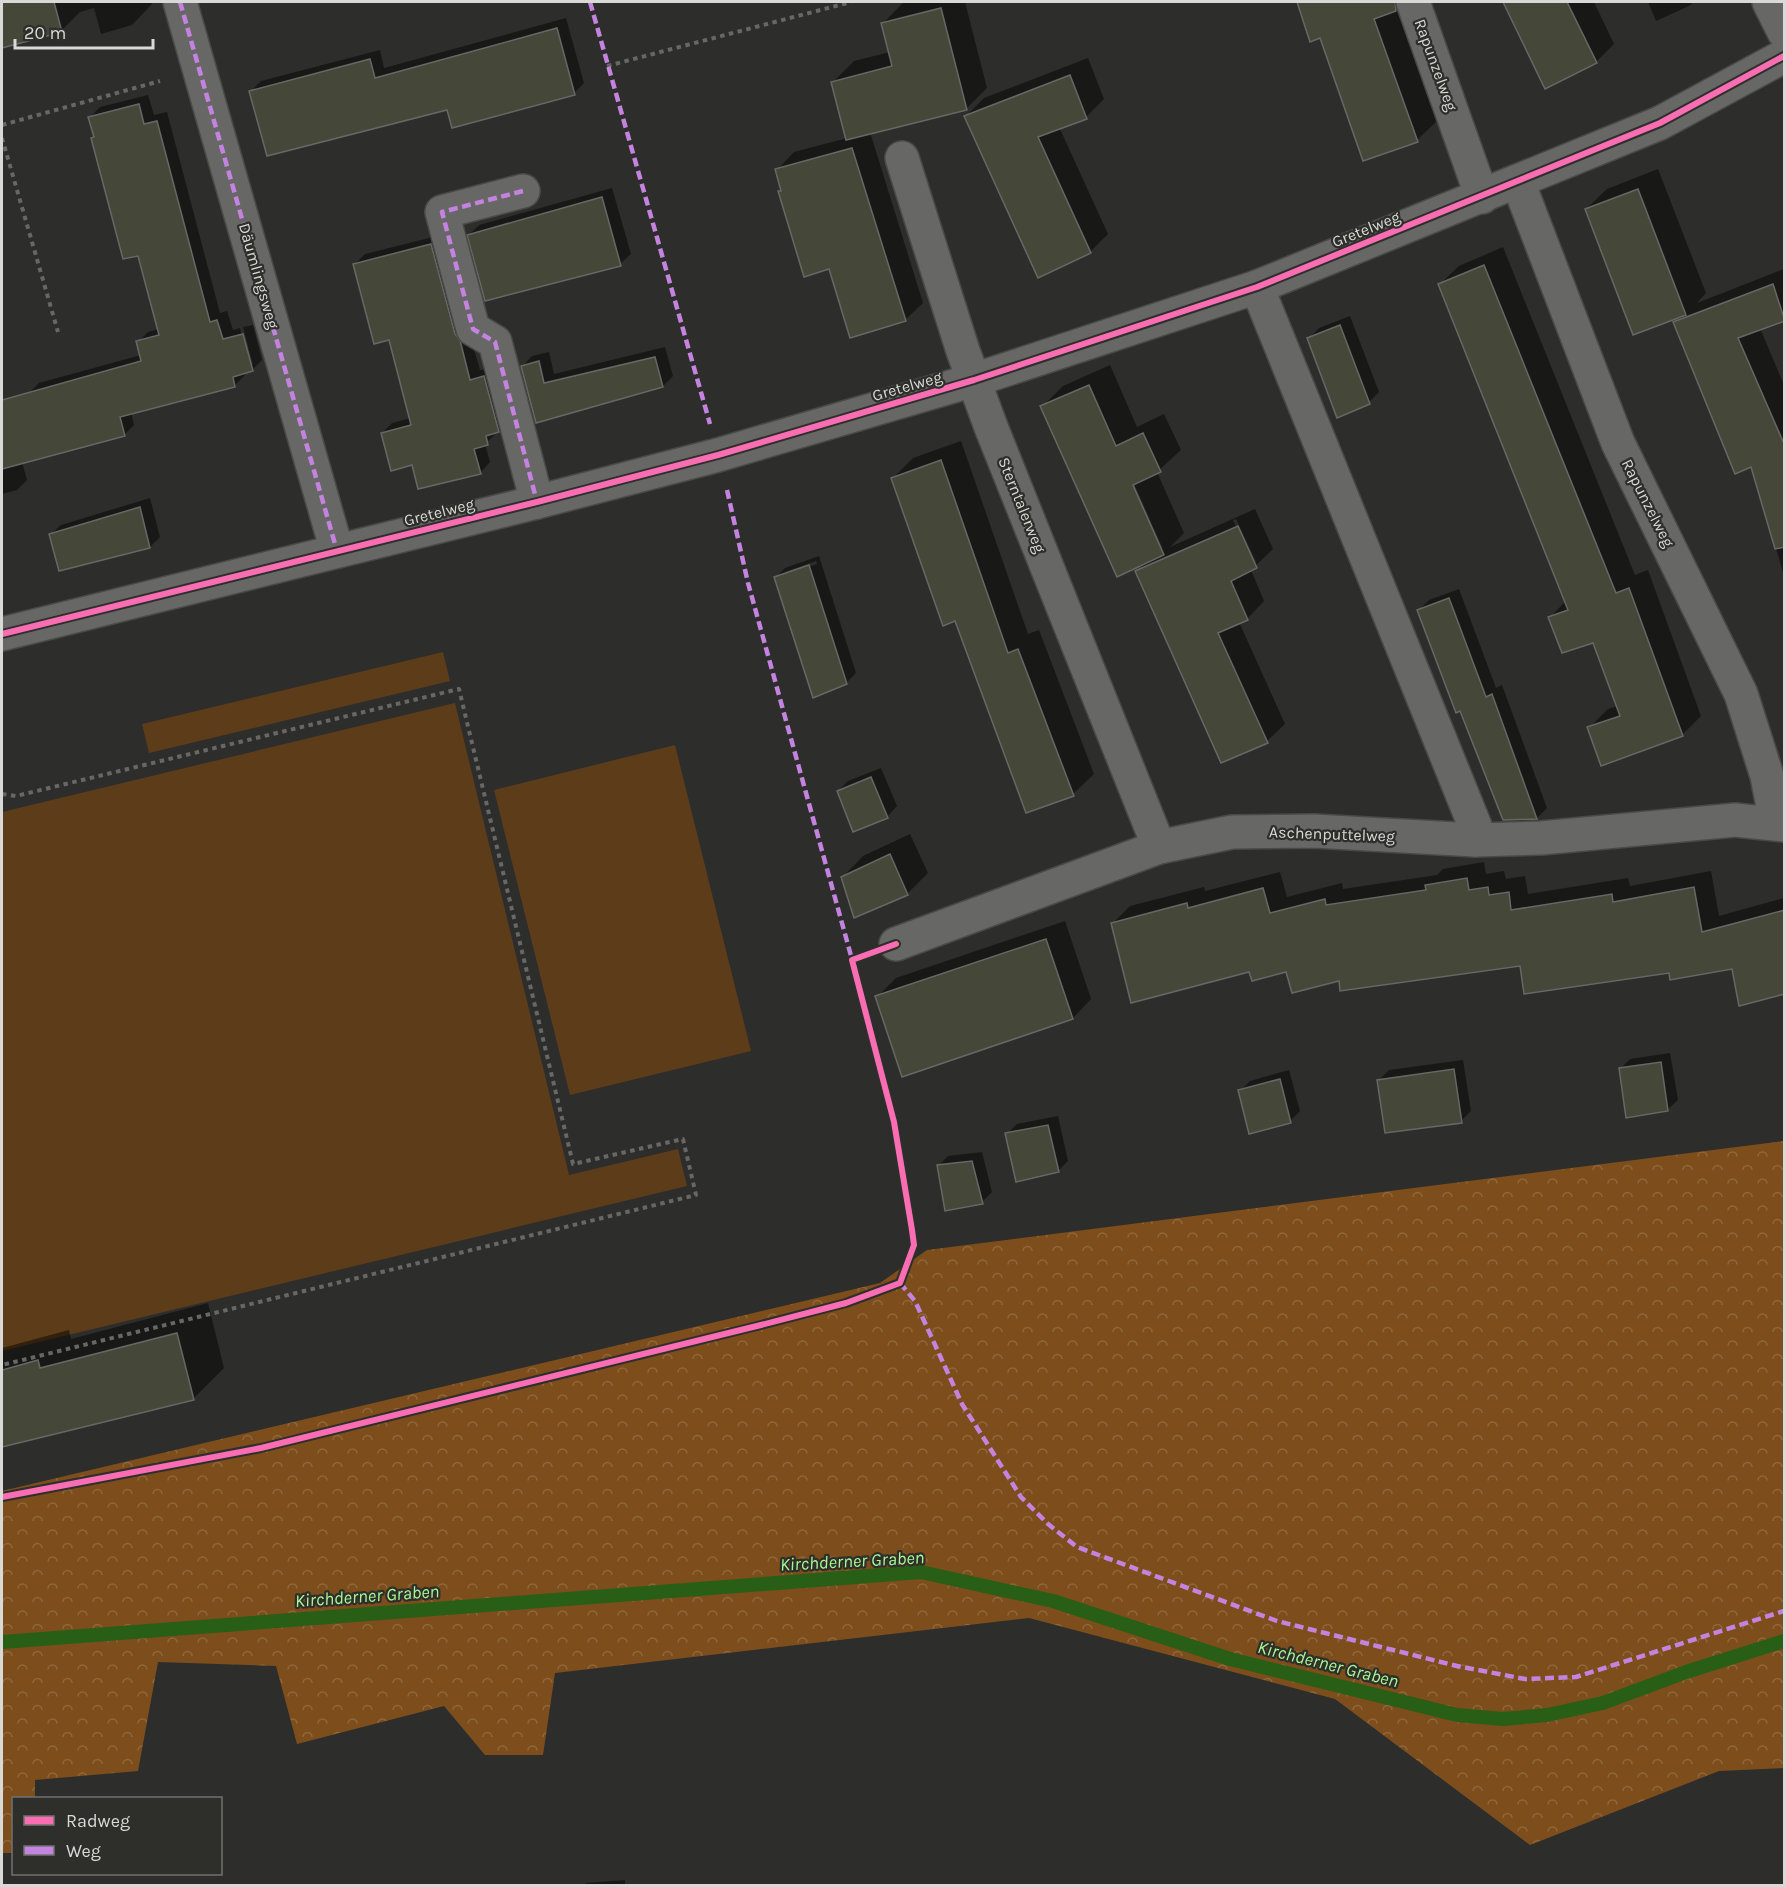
<svg xmlns="http://www.w3.org/2000/svg" width="1786" height="1887" font-family="Karla,sans-serif">
  <defs>
    <pattern id="forest-crowns" width="20" height="18" patternUnits="userSpaceOnUse" patternTransform="scale(1.5)"><rect width="20" height="18" fill="#7d4e1b"/><path d="M2 6a3 3 0 1 1 6 0M12 15a3 3 0 1 1 6 0" fill="none" stroke="#8f673b"/></pattern>
  </defs>
  <rect width="100%" height="100%" fill="#2d2d2c"/>
  <path fill="url(#forest-crowns)" d="M1784,1141V1768L1719,1771L1530,1845L1335,1699L1029,1618L555,1673L543,1755H485L444,1706L297,1744L276,1666L158,1662L138,1771L35,1780V1798H14L13,1853H2V1491L880,1283L927,1250Z"/>
  <g fill="#5d3c1a">
    <path d="M443,652L450,681L149,753L142,724Z"/>
    <path d="M455,703L569,1175L678,1149L687,1186L2,1351V812Z"/>
    <path d="M675,745L751,1051L570,1095L494,790Z"/>
  </g>
  <g fill="#0007" fill-rule="evenodd">
    <path d="M2,2H152V4L132,25L101,34L94,8L80,12L61,31L2,47Z"/>
    <path d="M965,2L987,88L966,109L870,132L923,303L905,320L830,268L779,192L782,189L777,170L794,152L847,138L833,82L854,61L890,52L883,23L903,3Z"/>
    <path d="M1299,2H1394L1437,121L1417,140L1321,36L1311,40Z"/>
    <path d="M1504,2H1594L1614,44L1596,62L1545,87Z"/>
    <path d="M1648,2H1694L1689,6L1656,21Z"/>
    <path d="M566,18L584,83L574,93L448,109L251,91L261,81L380,50L384,68Z"/>
    <path d="M1088,58L1104,99L1086,117L1060,129L1108,234L1090,252L966,116L984,98Z"/>
    <path d="M148,95L154,115L167,112L220,313L227,311L233,330L240,328L250,365H253L243,327L253,325L262,360L252,370L244,372L245,375L235,385L131,412L134,425L124,435L22,462L27,480L17,490L2,494V417L33,409L29,393L39,383L141,355L138,342L148,332L159,329L139,254L90,117L100,107Z"/>
    <path d="M1658,169L1706,293L1697,303L1784,269V319L1760,328L1784,385V576L1752,465L1675,323L1682,315L1586,209L1607,189Z"/>
    <path d="M612,188L631,254L620,264L469,235L479,225Z"/>
    <path d="M441,235L480,370L494,367L509,421L485,444L490,462L480,473L413,463L382,433L392,423L411,418L390,339L355,264L365,254Z"/>
    <path d="M1503,247L1635,575L1648,570L1701,716L1682,735L1589,728L1608,709L1618,706L1594,641L1550,617L1566,601L1440,284L1459,266Z"/>
    <path d="M1350,316L1379,392L1369,402L1309,338L1319,328Z"/>
    <path d="M665,347L673,376L663,386L537,421L522,367L532,356L549,352L554,374Z"/>
    <path d="M1110,365L1137,427L1164,414L1181,450L1157,472L1184,533L1170,547L1255,509L1273,549L1251,570L1264,601L1247,619L1239,622L1285,724L1267,741L1137,572L1146,562L1042,407L1063,386ZM1131,477L1162,547H1159L1128,478ZM1236,519L1256,562H1252L1233,520Z"/>
    <path d="M961,441L1028,634L1039,630L1094,774L1073,794L1027,811L956,620L893,478L913,458Z"/>
    <path d="M150,498L160,537L150,547L60,569L50,535L61,525Z"/>
    <path d="M819,556L856,673L846,683L775,578L785,568ZM816,561L817,564L785,575V572Z"/>
    <path d="M1459,589L1496,688L1502,685L1547,808L1537,818L1504,819L1418,611L1429,600Z"/>
    <path d="M881,768L897,806L887,817L838,791L848,781Z"/>
    <path d="M910,834L928,873L907,894L843,877L863,856Z"/>
    <path d="M1484,862L1486,874L1504,871L1506,879L1525,876L1528,894L1628,878L1630,886L1711,871L1719,916L1784,898V992L1733,968L1670,972L1521,965L1340,979L1287,970L1250,971L1113,923L1130,906L1204,887L1205,891L1280,872L1287,897L1342,883L1343,889L1437,875L1443,869Z"/>
    <path d="M1065,921L1091,999L1073,1018L903,1075L877,997L896,978Z"/>
    <path d="M1670,1053L1678,1100L1667,1110L1620,1069L1630,1059Z"/>
    <path d="M1463,1060L1471,1111L1461,1121L1379,1080L1389,1070Z"/>
    <path d="M1289,1070L1300,1111L1290,1121L1240,1091L1250,1081Z"/>
    <path d="M1058,1116L1068,1161L1058,1171L1007,1134L1017,1124Z"/>
    <path d="M982,1152L992,1192L982,1202L938,1166L948,1156Z"/>
    <path d="M208,1303L224,1368L194,1398L2,1446V1348L69,1330L71,1339Z"/>
    <path d="M625,1880V1886H584L586,1883Z"/>
  </g>
  <g fill="none" stroke-linecap="round" stroke-linejoin="round">
    <path stroke="#285e16" stroke-width="14" d="M2,1642L921,1572L1053,1601L1230,1659L1457,1715L1503,1719L1547,1715L1603,1703L1686,1672L1784,1641"/>
  </g>
  <g fill="#454739" stroke="#676866" stroke-width="1.5">
    <path d="M2,2H54L62,32L2,48Z"/>
    <path d="M1297,2H1395L1396,11L1374,19L1418,142L1363,161L1320,38L1310,42Z"/>
    <path d="M1503,2H1567L1597,63L1545,89Z"/>
    <path d="M941,8L967,110L846,140L831,82L892,66L881,23Z"/>
    <path d="M557,28L575,95L452,128L447,110L267,156L249,91L370,59L375,78Z"/>
    <path d="M1070,75L1087,119L1038,137L1091,253L1038,278L964,116Z"/>
    <path d="M139,104L144,124L157,121L210,322L217,320L223,339L243,334L253,371L233,377L235,387L120,417L125,436L2,469V400L141,361L136,341L159,335L138,256L123,259L91,138L94,137L88,117Z"/>
    <path d="M852,148L906,321L850,338L829,269L804,277L778,191H781L775,169Z"/>
    <path d="M1638,189L1686,315L1633,335L1585,209Z"/>
    <path d="M602,197L621,266L485,301L467,235Z"/>
    <path d="M431,244L455,334L460,340L470,380L484,376L499,432L486,436L488,445L474,449L481,474L418,489L412,465L391,471L381,433L411,425L389,340L374,344L353,264Z"/>
    <path d="M1484,265L1616,593L1629,588L1683,736L1601,766L1587,727L1620,716L1593,643L1562,653L1548,617L1568,610L1438,284Z"/>
    <path d="M1773,284L1785,321L1738,338L1785,446V547L1775,549L1751,467L1735,474L1673,322Z"/>
    <path d="M1340,325L1370,404L1337,418L1307,338Z"/>
    <path d="M655,357L663,387L536,423L521,366L539,361L544,383Z"/>
    <path d="M1089,385L1116,446L1143,433L1161,472L1133,485L1164,555L1117,577L1040,406Z"/>
    <path d="M941,460L1008,653L1018,649L1074,796L1026,813L955,621L943,626L891,478Z"/>
    <path d="M140,507L150,548L59,571L49,534Z"/>
    <path d="M1238,526L1257,568L1231,581L1248,620L1218,633L1268,743L1221,763L1135,571Z"/>
    <path d="M809,565L847,684L813,698L774,577Z"/>
    <path d="M1449,598L1486,697L1492,694L1537,819L1503,820L1460,711L1456,713L1417,610Z"/>
    <path d="M871,777L888,818L853,832L837,791Z"/>
    <path d="M890,854L908,895L854,918L841,877Z"/>
    <path d="M1467,878L1469,890L1488,887L1489,895L1509,892L1511,910L1612,894L1613,902L1694,887L1702,932L1785,910V994L1739,1006L1732,969L1670,980L1669,973L1524,994L1520,966L1340,991L1339,981L1292,993L1286,972L1252,981L1249,972L1131,1003L1111,923L1187,903L1188,908L1263,888L1270,913L1325,899L1326,905L1426,890L1425,885Z"/>
    <path d="M1046,939L1073,1019L902,1077L875,996Z"/>
    <path d="M1661,1062L1668,1111L1626,1118L1619,1068Z"/>
    <path d="M1454,1069L1462,1123L1385,1133L1377,1080Z"/>
    <path d="M1280,1079L1291,1123L1249,1134L1238,1090Z"/>
    <path d="M1048,1125L1059,1172L1016,1182L1005,1133Z"/>
    <path d="M972,1161L983,1204L945,1211L937,1165Z"/>
    <path d="M177,1333L194,1400L2,1447V1370L38,1360L40,1368Z"/>
  </g>
  <g fill="none" stroke-linecap="round" stroke-linejoin="round">
    <g stroke="#494947" stroke-width="36">
      <g id="minor">
        <path d="M180,2L337,551"/>
        <path d="M1413,2L1482,197"/>
        <path d="M1769,2L1784,32"/>
        <path d="M902,158L963,351L991,427L1159,847"/>
        <path d="M1518,182L1618,443L1741,694L1767,776L1776,822"/>
        <path d="M523,191L442,212L473,329L495,342L537,502"/>
        <path d="M1257,287L1475,826V840"/>
        <path d="M2,634L537,502L718,455L974,380L1257,287L1660,123L1784,56"/>
        <path d="M896,944L1159,847L1232,832L1314,831L1475,840L1541,838L1735,820L1784,825"/>
      </g>
    </g>
    <g stroke="#686766" stroke-width="4" stroke-dasharray="4.5 4.5" stroke-linecap="butt">
      <path d="M607,66L851,2"/>
      <path d="M2,125L160,81"/>
      <path d="M2,138L58,332"/>
      <path d="M2,794L16,796L459,689L573,1164L683,1139L696,1195L2,1365"/>
    </g>
    <use href="#minor" stroke="#676766" stroke-width="33"/>
    <g stroke="#c483df" stroke-width="4.5" stroke-dasharray="9 4.5" stroke-linecap="butt">
      <path d="M180,2L337,551"/>
      <path d="M590,2L710,424"/>
      <path d="M523,191L442,212L473,329L495,342L537,502"/>
      <path d="M727,490L748,583L853,963"/>
      <path d="M900,1283L915,1301L962,1404L1021,1497L1048,1524L1077,1547L1277,1621L1457,1666L1525,1679L1576,1677L1784,1611"/>
    </g>
    <g stroke="#2e2e2b" stroke-width="10">
      <g id="cycleway">
        <path d="M2,634L537,502L718,455L974,380L1257,287L1660,123L1784,56"/>
        <path d="M2,1497L261,1448L761,1325L846,1303L900,1283L914,1245L912,1230L894,1122L852,960L896,944"/>
      </g>
    </g>
    <use href="#cycleway" stroke="#f96db3" stroke-width="6"/>
  </g>
  <g text-anchor="middle" dominant-baseline="central" stroke-width="4.5" stroke-linejoin="round" paint-order="stroke">
    <g font-size="16" fill="#d9d9d7" stroke="#2e2e2b">
      <text transform="translate(1436 65) rotate(70)">Rapunzelweg</text>
      <text transform="translate(1366 229) rotate(-22)">Gretelweg</text>
      <text transform="translate(259 276) rotate(74)">Däumlingsweg</text>
      <text transform="translate(907 386) rotate(-16)">Gretelweg</text>
      <text transform="translate(1648 503) rotate(63)">Rapunzelweg</text>
      <text transform="translate(1022 505) rotate(68)">Sterntalerweg</text>
      <text transform="translate(439 512) rotate(-14)">Gretelweg</text>
      <text transform="translate(1332 834) rotate(2)">Aschenputtelweg</text>
    </g>
    <g font-size="18" font-style="italic" fill="#a8f993" stroke="#2e2e2b">
      <text transform="translate(852 1561) rotate(-3)">Kirchderner Graben</text>
      <text transform="translate(367 1596) rotate(-4)">Kirchderner Graben</text>
      <text transform="translate(1328 1664) rotate(14)">Kirchderner Graben</text>
    </g>
  </g>
  <rect width="1786" height="1887" fill="none" stroke="#d9d9d7" stroke-width="6"/>
  <rect x="12" y="1797" width="210" height="78" fill="#2e2e2b" stroke="#727270" stroke-width="1.5"/>
  <rect x="24" y="1816" width="30" height="9" fill="#f96db3" stroke="#727270" stroke-width="1.5"/>
  <text x="66" y="1827" font-size="18" fill="#d9d9d7">Radweg</text>
  <rect x="24" y="1846" width="30" height="9" fill="#c483df" stroke="#727270" stroke-width="1.5"/>
  <text x="66" y="1857" font-size="18" fill="#d9d9d7">Weg</text>
  <path d="M15 39v9h138v-9" fill="none" stroke="#d9d9d7" stroke-width="3"/>
  <text x="24" y="39" font-size="18" fill="#d9d9d7" stroke="#2e2e2b" stroke-width="4.5" paint-order="stroke">20 m</text>
</svg>
